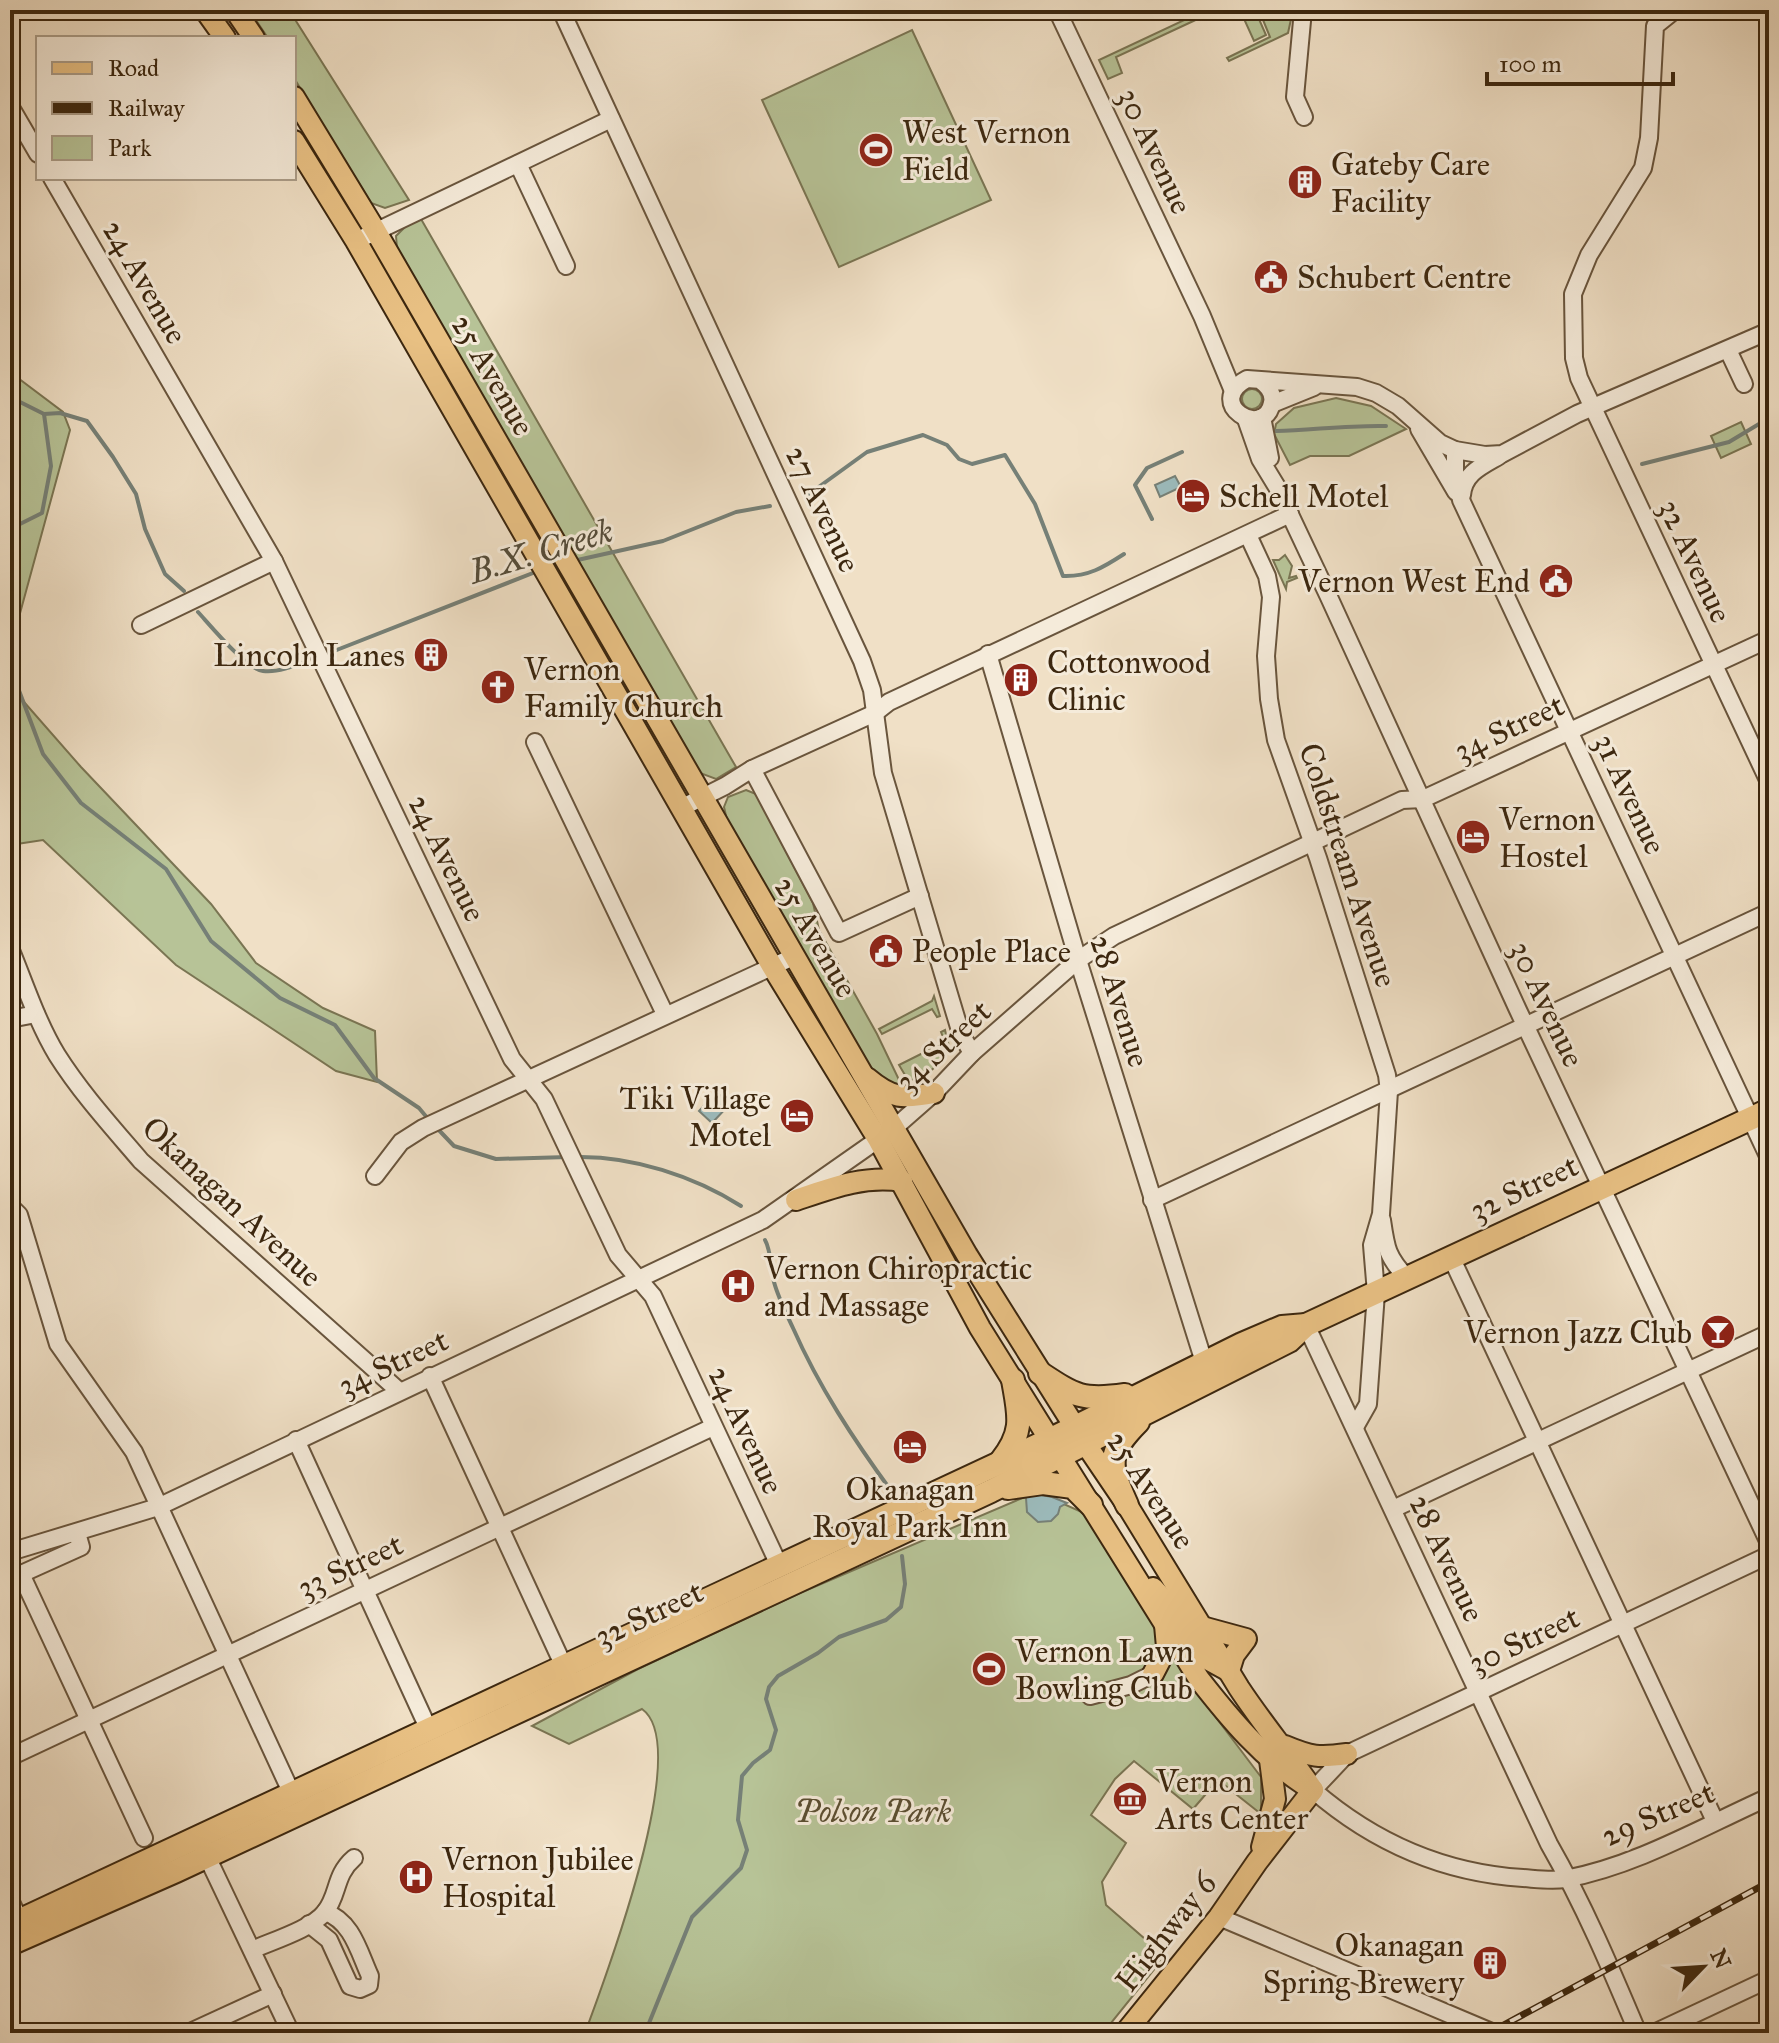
<svg xmlns="http://www.w3.org/2000/svg" width="1779" height="2043" font-family="'IM FELL Great Primer',serif">
  <rect width="100%" height="100%" fill="#f0e0c6"/>
  <filter id="stains"><feTurbulence type="fractalNoise" baseFrequency=".0025" numOctaves="4"/><feColorMatrix values="0 0 0 0 .2 0 0 0 0 .09 0 0 0 0 .02 0 0 0 .5 -.17"/></filter>
  <radialGradient id="worn" r=".72"><stop offset=".6" stop-color="#630" stop-opacity="0"/><stop offset="1" stop-color="#630" stop-opacity=".3"/></radialGradient>
  <g fill="#b7c397" stroke="#7a7553" stroke-width="2">
    <path d="M249,10H289L409,200L385,208L371,203L294,78V38H268Z"/>
    <path d="M1192,10H1217L1116,57L1122,73L1108,79L1099,60L1193,16Z"/>
    <path d="M1240,10H1255L1266,35L1254,41Z"/>
    <path d="M1259,10H1293L1288,33L1229,61L1227,58L1270,37Z"/>
    <path d="M912,30L991,200L839,267L762,100Z"/>
    <path d="M421,219L736,767L716,779L700,773L397,248L396,236L406,226Z"/>
    <path d="M10,372L63,412L70,430L10,650Z"/>
    <circle cx="1252" cy="399" r="10"/>
    <path d="M1336,398L1371,406L1406,429L1349,456H1310L1290,465L1274,434L1276,424L1294,408Z"/>
    <path d="M1741,422L1751,444L1721,458L1711,436Z"/>
    <path d="M1285,555L1292,566L1289,578L1296,576L1297,578L1287,582L1286,589L1273,560H1279Z"/>
    <path d="M10,686L81,767L211,904L256,963L323,1008L375,1031L377,1082L336,1071L176,965L43,840L10,845Z"/>
    <path d="M746,790L756,794L813,903L819,930L877,1034L901,1084L892,1085L876,1076L869,1066L727,820L724,807L728,797Z"/>
    <path d="M934,996L940,1016L937,1017L932,1009L882,1034L879,1029L932,1001Z"/>
    <path d="M945,1030C946,1036 950,1043 948,1049C944,1063 921,1081 908,1080L899,1065L945,1042L941,1032Z"/>
    <path d="M1027,1496H1046L1084,1513L1202,1699L1261,1777V1814L1218,1780L1193,1809L1134,1761L1115,1779L1091,1815L1126,1843L1102,1882L1106,1905L1153,1946L1161,1961L1103,2033H585C604,1981 694,1746 642,1709L569,1744L532,1726L638,1669L800,1593Z"/>
  </g>
  <g fill="#9cbbbc" stroke="#768077" stroke-width="2">
    <path d="M1175,476L1181,487L1160,497L1155,485Z"/>
    <path d="M717,1092L729,1105L712,1123L699,1111Z"/>
    <path d="M1036,1494L1052,1497L1067,1503L1060,1507L1058,1514L1051,1521L1038,1522L1027,1512L1026,1498L1021,1496Z"/>
  </g>
  <g fill="none" stroke-linecap="round" stroke-linejoin="round">
    <g stroke="#768077" stroke-width="4">
      <path d="M10,397L44,414"/>
      <path d="M44,414L60,413L87,421L113,457L136,494L145,529L165,574L184,591"/>
      <path d="M1276,431C1313,430 1349,425 1386,426"/>
      <path d="M1642,464L1729,442L1769,418"/>
      <path d="M809,494L867,452L923,435L947,445L959,459L972,464L1005,455L1035,504L1063,576C1088,577 1104,567 1124,554"/>
      <path d="M1152,519L1135,485L1147,468L1182,452"/>
      <path d="M10,529L42,513L51,466L44,414"/>
      <path d="M573,561L663,541L736,512L770,506"/>
      <path d="M198,612C210,625 247,670 263,671C277,673 294,666 306,661"/>
      <path d="M10,645L15,680L43,754L81,803L166,869L211,941L280,998L335,1025L374,1078L419,1108L429,1120"/>
      <path d="M329,653L538,571"/>
      <path d="M435,1126L454,1146L496,1159L568,1157"/>
      <path d="M577,1157C632,1156 694,1176 741,1206"/>
      <path d="M765,1240C771,1250 771,1269 774,1282C778,1297 786,1313 793,1328C819,1387 854,1440 892,1492"/>
      <path d="M645,2033L692,1917L741,1868L747,1850L738,1820L742,1776L753,1763L770,1750L776,1730L766,1699L769,1687L778,1676L818,1653L839,1637L886,1620L901,1607L905,1584L902,1556"/>
    </g>
    <g stroke="#69553d" stroke-width="20">
      <g id="minor">
        <path d="M561,10L862,661L872,690L883,773L961,1034L972,1053"/>
        <path d="M1057,10L1202,316L1233,391"/>
        <path d="M1303,10L1295,97L1304,117"/>
        <path d="M1675,10L1655,26L1649,138L1643,168L1589,255L1573,294L1574,358L1579,378L1769,782"/>
        <path d="M10,106L38,154"/>
        <path d="M518,164L566,266"/>
        <path d="M52,178L274,561L512,1059L544,1099L618,1255L653,1296L779,1565"/>
        <path d="M356,241L611,119"/>
        <path d="M1728,350L1744,384"/>
        <path d="M1261,381C1268,386 1274,394 1272,403C1264,441 1203,403 1247,379L1357,387L1376,393L1398,406L1440,443L1455,450L1485,455L1502,454L1577,414L1769,331"/>
        <path d="M1272,404L1314,387"/>
        <path d="M1262,417L1270,458"/>
        <path d="M1246,419L1260,459L1277,487L1328,595L1518,1010L1769,1543"/>
        <path d="M1419,429L1456,492"/>
        <path d="M1455,450V471L1461,500L1769,1158"/>
        <path d="M1462,495C1464,473 1482,466 1499,456"/>
        <path d="M1248,535L1267,576L1271,597L1266,656L1269,699L1276,740L1318,858L1387,1075L1389,1091L1381,1214L1372,1245L1376,1293L1368,1404L1355,1427"/>
        <path d="M141,625L274,561"/>
        <path d="M988,654L1078,960L1204,1362"/>
        <path d="M535,742L665,1014"/>
        <path d="M752,769L839,933L920,896"/>
        <path d="M681,808L725,786L752,769L875,713L889,702L1290,514"/>
        <path d="M10,948C25,984 37,1022 57,1055C81,1093 112,1127 141,1161L399,1391"/>
        <path d="M10,1019L36,1014"/>
        <path d="M375,1176L401,1142L423,1128L793,957"/>
        <path d="M1152,1200L1769,912"/>
        <path d="M10,1206L19,1215L58,1344L134,1452L292,1794"/>
        <path d="M1382,1220C1386,1248 1387,1257 1407,1278"/>
        <path d="M1451,1257L1715,1821"/>
        <path d="M1306,1325L1549,1844C1584,1905 1611,1969 1638,2033"/>
        <path d="M430,1376L567,1673"/>
        <path d="M296,1440L429,1730"/>
        <path d="M1393,1509L1769,1333"/>
        <path d="M10,1552L158,1507L763,1220L893,1129L934,1093L972,1053L1078,960L1114,936L1402,800L1423,799L1769,639"/>
        <path d="M1769,1555L1347,1754L1313,1790C1373,1842 1443,1873 1523,1878C1537,1879 1551,1881 1565,1879C1636,1866 1704,1826 1769,1797"/>
        <path d="M21,1574L144,1838"/>
        <path d="M10,1579L81,1547L77,1533"/>
        <path d="M1090,1696L1131,1685L1153,1674"/>
        <path d="M10,1757L713,1427"/>
        <path d="M202,1846L291,2033"/>
        <path d="M10,1900L23,1927"/>
        <path d="M1219,1917L1494,2033"/>
        <path d="M309,1924L329,1940L350,1986L360,1989L369,1985L370,1976C359,1952 352,1921 325,1912"/>
        <path d="M252,1950C272,1941 312,1929 325,1912C339,1895 334,1875 354,1858"/>
        <path d="M188,2033L273,1994"/>
        <path d="M1654,2033L1769,1979"/>
      </g>
    </g>
    <g stroke="#3c270f" stroke-width="24">
      <g id="major">
        <path d="M205,10L225,38"/>
        <path d="M235,10L254,38"/>
        <path d="M294,97L375,230L967,1255L1085,1443L1127,1505L1239,1688C1262,1723 1289,1755 1313,1790"/>
        <path d="M294,141L356,241L772,966L878,1139L980,1328L1199,1679C1231,1720 1262,1757 1305,1785"/>
        <path d="M867,1078C892,1099 903,1099 934,1093"/>
        <path d="M796,1200C831,1188 864,1175 902,1181"/>
        <path d="M1153,1588L1176,1613L1209,1660L1229,1671L1234,1655L1246,1639L1202,1627"/>
        <path d="M1153,1674L1167,1647L1165,1625"/>
        <path d="M1285,1746C1311,1757 1319,1758 1347,1754"/>
        <path d="M1262,1847L1275,1799L1270,1760"/>
        <path d="M1125,2033L1219,1917L1257,1862L1313,1790"/>
      </g>
    </g>
    <g stroke="#3c270f" stroke-width="26">
      <g id="highway">
        <path d="M1040,1373C1075,1396 1082,1401 1125,1395"/>
        <path d="M1001,1461C1025,1431 1019,1415 1013,1380"/>
        <path d="M1008,1488L1043,1483L1073,1487L1091,1505"/>
        <path d="M1127,1505C1109,1465 1106,1454 1138,1422"/>
        <path d="M10,1925L1051,1439L1242,1344L1282,1327L1306,1325"/>
        <path d="M10,1944L176,1871L991,1491L1289,1341L1306,1325L1769,1110"/>
      </g>
    </g>
    <use href="#minor" stroke="#f5ebda" stroke-width="16"/>
    <use href="#major" stroke="#e8c083" stroke-width="20"/>
    <use href="#highway" stroke="#e8c083" stroke-width="22"/>
    <g stroke="#3c270f" stroke-width="7">
      <path id="rail" d="M1489,2033L1769,1882"/>
    </g>
    <use href="#rail" stroke="#f5ebda" stroke-width="4" stroke-dasharray="12" stroke-linecap="butt"/>
  </g>
  <defs>
    <g id="stadium-disc" transform="scale(1.8)"><circle r="9.5" fill="#8f2418" stroke="#f5ebda"/><path d="M0-5a6.5 5 0 1 0 0 10a6.5 5 0 1 0 0-10ZM-3.5-1.8h7v3.6h-7Z" fill="#fff"/></g>
    <g id="building-disc" transform="scale(1.8)"><circle r="9.5" fill="#8f2418" stroke="#f5ebda"/><path d="M-4-6H4V6H1V3H-1V6H-4ZM-2.5-4.3h1.7v1.8h-1.7ZM.8-4.3h1.7v1.8H.8ZM-2.5-1h1.7V.8h-1.7ZM.8-1h1.7V.8H.8Z" fill="#fff"/></g>
    <g id="civic-disc" transform="scale(1.8)"><circle r="9.5" fill="#8f2418" stroke="#f5ebda"/><path d="M-.6-6.5H3V-4.5H.6V-3L4-1V1h2V6H-6V1h2V-1L-.6-3ZM-1.2 2.5V6h2.4V2.5Z" fill="#fff"/></g>
    <g id="hotel-disc" transform="scale(1.8)"><circle r="9.5" fill="#8f2418" stroke="#f5ebda"/><path d="M-6-4.5h1.5V1H6V5H4.5V3h-9V5H-6ZM-4 0a1.8 1.8 0 1 1 3.6 0ZM.5 0V-2.5h3Q6-2.5 6 0Z" fill="#fff"/></g>
    <g id="church-disc" transform="scale(1.8)"><circle r="9.5" fill="#8f2418" stroke="#f5ebda"/><path d="M-1.2-6h2.4v3.5h3.3v2.4h-3.3V6h-2.4V-.1h-3.3v-2.4h3.3Z" fill="#fff"/></g>
    <g id="hospital-disc" transform="scale(1.8)"><circle r="9.5" fill="#8f2418" stroke="#f5ebda"/><path d="M-5-5h3v3.5h4V-5h3V5h-3V1.5h-4V5h-3Z" fill="#fff"/></g>
    <g id="bar-disc" transform="scale(1.8)"><circle r="9.5" fill="#8f2418" stroke="#f5ebda"/><path d="M-6-5H6L.8 .8V4.5H3.5V6h-7V4.5H-.8V.8Z" fill="#fff"/></g>
    <g id="museum-disc" transform="scale(1.8)"><circle r="9.5" fill="#8f2418" stroke="#f5ebda"/><path d="M0-6L6-3V-2H-6V-3ZM-5-1h2V3h-2ZM-1-1h2V3h-2ZM3-1h2V3H3ZM-6 4H6V6H-6Z" fill="#fff"/></g>
  </defs>
  <g fill-rule="evenodd">
    <use href="#stadium-disc" x="876" y="150"/>
    <use href="#building-disc" x="1305" y="182"/>
    <use href="#civic-disc" x="1271" y="277"/>
    <use href="#hotel-disc" x="1193" y="496"/>
    <use href="#civic-disc" x="1556" y="581"/>
    <use href="#building-disc" x="431" y="655"/>
    <use href="#building-disc" x="1021" y="680"/>
    <use href="#church-disc" x="498" y="687"/>
    <use href="#hotel-disc" x="1473" y="837"/>
    <use href="#civic-disc" x="886" y="951"/>
    <use href="#hotel-disc" x="797" y="1116"/>
    <use href="#hospital-disc" x="738" y="1286"/>
    <use href="#bar-disc" x="1718" y="1332"/>
    <use href="#hotel-disc" x="910" y="1447"/>
    <use href="#stadium-disc" x="989" y="1669"/>
    <use href="#museum-disc" x="1130" y="1799"/>
    <use href="#hospital-disc" x="416" y="1877"/>
    <use href="#building-disc" x="1490" y="1963"/>
  </g>
  <g text-anchor="middle" dominant-baseline="central" stroke-width="6" stroke-linejoin="round" paint-order="stroke">
    <g font-size="32" fill="#3c270f" stroke="#f5ebda" text-anchor="start">
      <text x="902" y="132">West Vernon<tspan x="902" dy="37">Field</tspan></text>
      <text x="1331" y="164">Gateby Care<tspan x="1331" dy="37">Facility</tspan></text>
      <text x="1297" y="277">Schubert Centre</text>
      <text x="1219" y="496">Schell Motel</text>
      <text x="1530" y="581" text-anchor="end">Vernon West End</text>
      <text x="405" y="655" text-anchor="end">Lincoln Lanes</text>
      <text x="1047" y="662">Cottonwood<tspan x="1047" dy="37">Clinic</tspan></text>
      <text x="524" y="669">Vernon<tspan x="524" dy="37">Family Church</tspan></text>
      <text x="1499" y="819">Vernon<tspan x="1499" dy="37">Hostel</tspan></text>
      <text x="912" y="951">People Place</text>
      <text x="771" y="1098" text-anchor="end">Tiki Village<tspan x="771" dy="37">Motel</tspan></text>
      <text x="764" y="1268">Vernon Chiropractic<tspan x="764" dy="37">and Massage</tspan></text>
      <text x="1692" y="1332" text-anchor="end">Vernon Jazz Club</text>
      <text x="910" y="1489" text-anchor="middle">Okanagan<tspan x="910" dy="37">Royal Park Inn</tspan></text>
      <text x="1015" y="1651">Vernon Lawn<tspan x="1015" dy="37">Bowling Club</tspan></text>
      <text x="1156" y="1781">Vernon<tspan x="1156" dy="37">Arts Center</tspan></text>
      <text x="442" y="1859">Vernon Jubilee<tspan x="442" dy="37">Hospital</tspan></text>
      <text x="1464" y="1945" text-anchor="end">Okanagan<tspan x="1464" dy="37">Spring Brewery</tspan></text>
    </g>
    <g font-size="32" fill="#3c270f" stroke="#f5ebda">
      <text transform="translate(1155 151) rotate(65)">30 Avenue</text>
      <text transform="translate(145 282) rotate(60)">24 Avenue</text>
      <text transform="translate(493 375) rotate(60)">25 Avenue</text>
      <text transform="translate(823 509) rotate(65)">27 Avenue</text>
      <text transform="translate(1695 561) rotate(65)">32 Avenue</text>
      <text transform="translate(1509 728) rotate(-25)">34 Street</text>
      <text transform="translate(1630 794) rotate(65)">31 Avenue</text>
      <text transform="translate(447 858) rotate(64)">24 Avenue</text>
      <text transform="translate(1348 865) rotate(72)">Coldstream Avenue</text>
      <text transform="translate(816 937) rotate(60)">25 Avenue</text>
      <text transform="translate(1120 1001) rotate(73)">28 Avenue</text>
      <text transform="translate(1547 1004) rotate(65)">30 Avenue</text>
      <text transform="translate(943 1046) rotate(-43)">34 Street</text>
      <text transform="translate(1524 1188) rotate(-25)">32 Street</text>
      <text transform="translate(232 1202) rotate(43)">Okanagan Avenue</text>
      <text transform="translate(393 1363) rotate(-25)">34 Street</text>
      <text transform="translate(746 1430) rotate(65)">24 Avenue</text>
      <text transform="translate(1151 1490) rotate(57)">25 Avenue</text>
      <text transform="translate(1447 1558) rotate(65)">28 Avenue</text>
      <text transform="translate(350 1566) rotate(-25)">33 Street</text>
      <text transform="translate(649 1614) rotate(-25)">32 Street</text>
      <text transform="translate(1524 1640) rotate(-25)">30 Street</text>
      <text transform="translate(1658 1814) rotate(-23)">29 Street</text>
      <text transform="translate(1166 1932) rotate(-52)">Highway 6</text>
    </g>
    <g font-size="32" font-style="italic" fill="#5b4e31" stroke="#f5ebda">
      <text x="873" y="1811">Polson Park</text>
    </g>
    <g font-size="34" font-style="italic" fill="#544c3a" stroke="#f5ebda">
      <text transform="translate(541 551) rotate(-17)">B.X. Creek</text>
    </g>
  </g>
  <rect width="1779" height="2043" fill="none" stroke="#f0e0c6" stroke-width="40"/>
  <rect x="12" y="12" width="1755" height="2019" fill="none" stroke="#3c270f" stroke-width="4"/>
  <rect x="20" y="20" width="1739" height="2003" fill="none" stroke="#3c270f" stroke-width="2"/>
  <rect x="36" y="36" width="260" height="144" fill="#f5ebda" stroke="#ab9d89" stroke-width="2"/>
  <rect x="52" y="62" width="40" height="12" fill="#e8c083" stroke="#ab9d89" stroke-width="2"/>
  <text x="108" y="76" font-size="24" fill="#3c270f">Road</text>
  <rect x="52" y="102" width="40" height="12" fill="#3c270f" stroke="#ab9d89" stroke-width="2"/>
  <text x="108" y="116" font-size="24" fill="#3c270f">Railway</text>
  <rect x="52" y="136" width="40" height="24" fill="#b7c397" stroke="#ab9d89" stroke-width="2"/>
  <text x="108" y="156" font-size="24" fill="#3c270f">Park</text>
  <g transform="translate(1703 1967) rotate(65)" stroke="#f5ebda" stroke-width="6" paint-order="stroke">
  <path d="M0-6L14 30L0 20L-14 30Z" fill="#3c270f"/>
  <text y="-12" font-size="22" font-weight="bold" text-anchor="middle" fill="#3c270f">N</text>
  </g>
  <path d="M1487 72v12h186v-12" fill="none" stroke="#3c270f" stroke-width="4"/>
  <text x="1499" y="72" font-size="24" fill="#3c270f" stroke="#f5ebda" stroke-width="6" paint-order="stroke">100 m</text>
  <rect width="100%" height="100%" filter="url(#stains)"/>
  <rect width="100%" height="100%" fill="url(#worn)"/>
</svg>
